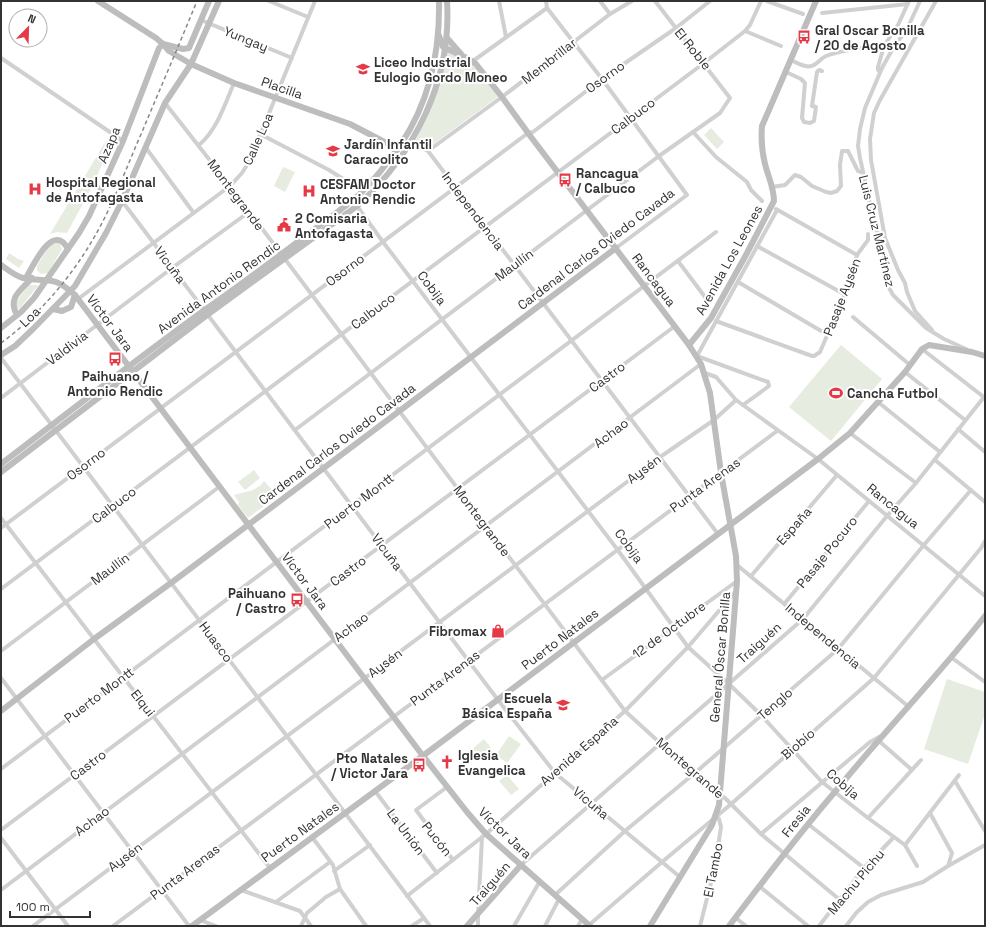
<svg xmlns="http://www.w3.org/2000/svg" width="986" height="927" font-family="'Space Grotesk',sans-serif">
  <rect width="100%" height="100%" fill="#fff"/>
  <g fill="#e6ecdf">
    <path d="M447,52L466,60L474,66L499,96L428,148L416,140L429,113Z"/>
    <path d="M711,128L724,142L717,149L704,135Z"/>
    <path d="M106,141L112,142L92,187L67,233L57,232L50,234Z"/>
    <path d="M283,167L295,172L285,192L274,186Z"/>
    <path d="M58,243L60,244L62,249L48,273L41,274L37,270V266L48,248L51,245Z"/>
    <path d="M9,253L18,259L24,261L19,268L6,259Z"/>
    <path d="M29,285H36L38,286L19,309L17,308L15,303Z"/>
    <path d="M841,345L882,379L831,441L789,407Z"/>
    <path d="M254,470L260,478L245,490L238,482Z"/>
    <path d="M264,481L276,494V497L248,518L238,505L239,502L234,495L253,490L261,485Z"/>
    <path d="M947,679L985,692V714L968,764L924,749Z"/>
    <path d="M509,736L521,744L507,763L496,755Z"/>
    <path d="M484,739L491,748L478,758L471,750Z"/>
    <path d="M507,775L519,789L511,795L499,781Z"/>
  </g>
  <g fill="none" stroke-linecap="round" stroke-linejoin="round">
    <g stroke="#d0d0d0" stroke-width="4">
      <path d="M269,1L308,17"/>
      <path d="M499,1L506,37"/>
      <path d="M546,1L547,8L602,79L687,195L616,248"/>
      <path d="M600,1L610,14"/>
      <path d="M767,1L803,14"/>
      <path d="M920,1L908,27L892,50L882,68L865,108L860,129L858,146L860,158L873,217L884,254L888,286L893,295L926,328L944,339L966,349"/>
      <path d="M822,13L908,4"/>
      <path d="M201,20L292,58"/>
      <path d="M745,31L781,46"/>
      <path d="M1,58L123,141"/>
      <path d="M791,60C797,63 805,68 811,66C817,65 821,58 826,56C835,52 876,44 884,46"/>
      <path d="M473,61L547,8"/>
      <path d="M786,72L801,79L805,83L802,118L804,122L810,123L814,121L816,107L812,106L817,72L819,70L822,71"/>
      <path d="M880,72L878,70V67L884,46L898,25L909,1"/>
      <path d="M165,103L230,186L625,711L660,743L696,772L727,800L761,834L840,900"/>
      <path d="M693,132L716,157L747,182L751,190L762,201"/>
      <path d="M260,134L329,170L359,189L361,192"/>
      <path d="M411,142L428,151L718,534"/>
      <path d="M199,145C217,130 225,104 234,83"/>
      <path d="M146,148L193,212"/>
      <path d="M428,151L502,97L610,14L632,1"/>
      <path d="M772,187L785,185L795,175L801,177L812,186L826,192L831,193L837,191L841,186L840,165L842,151H848L858,171L863,173"/>
      <path d="M122,201L495,696L555,773L680,877"/>
      <path d="M357,206L383,242L617,549L688,647L729,684L761,715L822,782L868,818L905,845L917,866"/>
      <path d="M776,209L857,255"/>
      <path d="M757,246L844,294"/>
      <path d="M678,261L708,301"/>
      <path d="M738,282L828,335"/>
      <path d="M78,299L230,186L242,173L249,162L315,1"/>
      <path d="M853,317L910,365"/>
      <path d="M716,321L812,356H814L820,352L850,282L857,255L868,240V234"/>
      <path d="M932,330L915,311L907,292L905,283L898,270L885,238L871,160L870,139L874,113L880,100L936,1"/>
      <path d="M922,349L985,398"/>
      <path d="M1,358L342,809L430,926"/>
      <path d="M905,372L965,420"/>
      <path d="M705,373L716,377L736,400L818,459L985,596"/>
      <path d="M1,398L172,268L249,212"/>
      <path d="M878,402L940,452"/>
      <path d="M743,405L769,386L768,382L697,356L777,210"/>
      <path d="M958,429L985,452"/>
      <path d="M295,430L659,156L720,113L730,98L655,1"/>
      <path d="M850,433L916,483"/>
      <path d="M935,460L985,502"/>
      <path d="M1,518L270,868"/>
      <path d="M1,528L528,133L533,132L602,79L676,28L710,1"/>
      <path d="M737,565L909,707"/>
      <path d="M751,576L837,475"/>
      <path d="M1,589L704,63L745,31L750,25L761,1"/>
      <path d="M785,603L869,501"/>
      <path d="M1,651L219,487"/>
      <path d="M952,658L985,682"/>
      <path d="M1,678L189,926"/>
      <path d="M602,680L737,581"/>
      <path d="M879,741L912,770"/>
      <path d="M1,769L716,232"/>
      <path d="M955,781L985,831"/>
      <path d="M447,787L416,810L453,860"/>
      <path d="M375,791L437,873"/>
      <path d="M868,818L921,760"/>
      <path d="M808,824L864,868"/>
      <path d="M1,830L675,326"/>
      <path d="M761,834L870,742L881,736"/>
      <path d="M312,837L333,865L340,889L366,926"/>
      <path d="M1,838L68,926"/>
      <path d="M905,845L959,775"/>
      <path d="M521,865L803,619L887,516L916,483L984,397"/>
      <path d="M948,866L985,845"/>
      <path d="M334,871L370,845"/>
      <path d="M759,886L808,926"/>
      <path d="M1,890L701,364"/>
      <path d="M241,890L300,911L311,926"/>
      <path d="M555,895L625,831L696,772L838,649L923,546L971,490"/>
      <path d="M407,896L486,834L625,711L688,647L736,591"/>
      <path d="M276,902L330,862"/>
      <path d="M736,918L746,926"/>
      <path d="M200,920L216,926"/>
      <path d="M589,925L662,862L730,805L874,678L981,548L985,541"/>
      <path d="M33,926L663,455L714,420L736,400"/>
      <path d="M113,926L777,431"/>
      <path d="M301,926L307,913L326,897L340,889"/>
      <path d="M412,926L424,918"/>
      <path d="M478,926V916L482,837"/>
      <path d="M514,926L540,881"/>
      <path d="M545,926L559,899"/>
      <path d="M578,926L582,919"/>
      <path d="M700,926L715,867L721,827L719,819L716,815"/>
      <path d="M819,926L864,868L893,838"/>
      <path d="M846,926L857,912L868,902L881,895L923,882L948,866L952,853L930,813"/>
    </g>
    <g stroke="#bdbdbd" stroke-width="6">
      <path d="M98,1L156,38L163,44L169,51L191,64L234,83L350,124L398,149"/>
      <path d="M438,33L443,47L467,58L476,64L502,97L531,137L689,345L701,364L710,393L721,473L736,556L737,581L719,805L712,825L650,926"/>
      <path d="M447,38L461,54"/>
      <path d="M163,44L183,49L189,48L209,1"/>
      <path d="M1,265C8,270 15,276 23,278C49,283 52,274 75,295L420,752L467,812L486,834L590,926"/>
      <path d="M26,278C33,266 53,221 68,249"/>
      <path d="M53,309L62,311L71,307L75,295"/>
      <path d="M17,315C7,298 21,290 32,278"/>
      <path d="M1,328L21,312L34,298L79,233L89,216L123,141L159,48L163,44"/>
      <path d="M689,345L711,318L747,253L774,201C774,188 768,176 765,164C762,152 761,138 762,126L816,1"/>
      <path d="M1,355L15,346L33,329L75,286L106,233L122,201L165,103L191,64L219,1"/>
      <path d="M1,464C69,412 137,359 206,309C239,286 271,262 303,238C322,223 343,209 361,193C376,178 389,161 401,144C429,102 440,51 439,1"/>
      <path d="M1,472L207,315L357,206C415,154 452,80 447,1"/>
      <path d="M1,711L94,639L175,580L616,248"/>
      <path d="M192,926L428,752L818,459L850,433L905,372L922,349L929,345L972,352L985,356"/>
      <path d="M467,926L521,865"/>
      <path d="M729,926C763,881 797,836 834,793C883,733 937,677 985,616"/>
    </g>
    <path stroke="#888" stroke-width="1.5" stroke-dasharray="4 3" stroke-linecap="butt" d="M1,343C46,310 83,263 107,213C120,186 130,159 142,132C160,89 179,45 197,1"/>
  </g>
  <defs>
    <g id="bus-bare" transform="scale(1.08)"><path d="M-5-6H5V4H4V6H2V4H-2V6H-4V4H-5ZM-3.5-4V0h7V-4ZM-3.5 1.2v1.5H-2V1.2ZM2 1.2v1.5H3.5V1.2Z" fill="#e63946" stroke="#fff" stroke-width="2.5" paint-order="stroke"/></g>
    <g id="school-bare" transform="scale(1.08)"><path d="M0-5L7-2L0 1L-7-2ZM-4 1L0 2.5L4 1V4Q0 6-4 4Z" fill="#e63946" stroke="#fff" stroke-width="2.5" paint-order="stroke"/></g>
    <g id="hospital-bare" transform="scale(1.08)"><path d="M-5-5h3v3.5h4V-5h3V5h-3V1.5h-4V5h-3Z" fill="#e63946" stroke="#fff" stroke-width="2.5" paint-order="stroke"/></g>
    <g id="civic-bare" transform="scale(1.08)"><path d="M-.6-6.5H3V-4.5H.6V-3L4-1V1h2V6H-6V1h2V-1L-.6-3ZM-1.2 2.5V6h2.4V2.5Z" fill="#e63946" stroke="#fff" stroke-width="2.5" paint-order="stroke"/></g>
    <g id="stadium-bare" transform="scale(1.08)"><path d="M0-5a6.5 5 0 1 0 0 10a6.5 5 0 1 0 0-10ZM-3.5-1.8h7v3.6h-7Z" fill="#e63946" stroke="#fff" stroke-width="2.5" paint-order="stroke"/></g>
    <g id="shop-bare" transform="scale(1.08)"><path d="M-5-2.5h2.3a2.7 3.5 0 0 1 5.4 0H5L5.5 6h-11ZM-1.5-2.5h3a1.5 2.3 0 0 0-3 0Z" fill="#e63946" stroke="#fff" stroke-width="2.5" paint-order="stroke"/></g>
    <g id="church-bare" transform="scale(1.08)"><path d="M-1.2-6h2.4v3.5h3.3v2.4h-3.3V6h-2.4V-.1h-3.3v-2.4h3.3Z" fill="#e63946" stroke="#fff" stroke-width="2.5" paint-order="stroke"/></g>
  </defs>
  <g fill-rule="evenodd">
    <use href="#bus-bare" x="804" y="37"/>
    <use href="#school-bare" x="363" y="69"/>
    <use href="#school-bare" x="333" y="151"/>
    <use href="#bus-bare" x="565" y="180"/>
    <use href="#hospital-bare" x="35" y="189"/>
    <use href="#hospital-bare" x="309" y="191"/>
    <use href="#civic-bare" x="284" y="225"/>
    <use href="#bus-bare" x="115" y="359"/>
    <use href="#stadium-bare" x="836" y="393"/>
    <use href="#bus-bare" x="297" y="600"/>
    <use href="#shop-bare" x="498" y="631"/>
    <use href="#school-bare" x="563" y="705"/>
    <use href="#church-bare" x="447" y="762"/>
    <use href="#bus-bare" x="419" y="765"/>
  </g>
  <g text-anchor="middle" dominant-baseline="central" stroke-width="4" stroke-linejoin="round" paint-order="stroke">
    <g font-size="13" font-weight="bold" fill="#333" stroke="#fff" text-anchor="start">
      <text x="815" y="30">Gral Oscar Bonilla<tspan x="815" dy="15">/ 20 de Agosto</tspan></text>
      <text x="374" y="62">Liceo Industrial<tspan x="374" dy="15">Eulogio Gordo Moneo</tspan></text>
      <text x="344" y="144">Jardín Infantil<tspan x="344" dy="15">Caracolito</tspan></text>
      <text x="576" y="173">Rancagua<tspan x="576" dy="15">/ Calbuco</tspan></text>
      <text x="46" y="182">Hospital Regional<tspan x="46" dy="15">de Antofagasta</tspan></text>
      <text x="320" y="184">CESFAM Doctor<tspan x="320" dy="15">Antonio Rendic</tspan></text>
      <text x="295" y="218">2 Comisaria<tspan x="295" dy="15">Antofagasta</tspan></text>
      <text x="115" y="376" text-anchor="middle">Paihuano /<tspan x="115" dy="15">Antonio Rendic</tspan></text>
      <text x="847" y="393">Cancha Futbol</text>
      <text x="286" y="593" text-anchor="end">Paihuano<tspan x="286" dy="15">/ Castro</tspan></text>
      <text x="487" y="631" text-anchor="end">Fibromax</text>
      <text x="552" y="698" text-anchor="end">Escuela<tspan x="552" dy="15">Básica España</tspan></text>
      <text x="458" y="755">Iglesia<tspan x="458" dy="15">Evangelica</tspan></text>
      <text x="408" y="758" text-anchor="end">Pto Natales<tspan x="408" dy="15">/ Victor Jara</tspan></text>
    </g>
    <g font-size="13" fill="#333" stroke="#fff">
      <text transform="translate(246 39) rotate(22)">Yungay</text>
      <text transform="translate(693 49) rotate(51)">El Roble</text>
      <text transform="translate(549 61) rotate(-38)">Membrillar</text>
      <text transform="translate(605 77) rotate(-36)">Osorno</text>
      <text transform="translate(282 88) rotate(19)">Placilla</text>
      <text transform="translate(633 116) rotate(-37)">Calbuco</text>
      <text transform="translate(258 139) rotate(-66)">Calle Loa</text>
      <text transform="translate(109 145) rotate(-67)">Azapa</text>
      <text transform="translate(236 195) rotate(53)">Montegrande</text>
      <text transform="translate(473 211) rotate(53)">Independencia</text>
      <text transform="translate(877 231) rotate(76)">Luis Cruz Martínez</text>
      <text transform="translate(596 249) rotate(-37)">Cardenal Carlos Oviedo Cavada</text>
      <text transform="translate(729 260) rotate(-61)">Avenida Los Leones</text>
      <text transform="translate(170 265) rotate(53)">Vicuña</text>
      <text transform="translate(514 265) rotate(-37)">Maullín</text>
      <text transform="translate(345 270) rotate(-37)">Osorno</text>
      <text transform="translate(654 280) rotate(53)">Rancagua</text>
      <text transform="translate(219 287) rotate(-36)">Avenida Antonio Rendic</text>
      <text transform="translate(432 288) rotate(53)">Cobija</text>
      <text transform="translate(842 297) rotate(-69)">Pasaje Aysén</text>
      <text transform="translate(373 311) rotate(-37)">Calbuco</text>
      <text transform="translate(30 317) rotate(-44)">Loa</text>
      <text transform="translate(110 323) rotate(53)">Víctor Jara</text>
      <text transform="translate(67 348) rotate(-37)">Valdivia</text>
      <text transform="translate(607 377) rotate(-37)">Castro</text>
      <text transform="translate(611 433) rotate(-37)">Achao</text>
      <text transform="translate(337 444) rotate(-37)">Cardenal Carlos Oviedo Cavada</text>
      <text transform="translate(86 464) rotate(-37)">Osorno</text>
      <text transform="translate(644 469) rotate(-37)">Aysén</text>
      <text transform="translate(705 485) rotate(-36)">Punta Arenas</text>
      <text transform="translate(359 501) rotate(-37)">Puerto Montt</text>
      <text transform="translate(114 505) rotate(-37)">Calbuco</text>
      <text transform="translate(893 506) rotate(39)">Rancagua</text>
      <text transform="translate(482 521) rotate(53)">Montegrande</text>
      <text transform="translate(794 526) rotate(-49)">España</text>
      <text transform="translate(629 546) rotate(54)">Cobija</text>
      <text transform="translate(387 552) rotate(53)">Vicuña</text>
      <text transform="translate(827 552) rotate(-51)">Pasaje Pocuro</text>
      <text transform="translate(110 569) rotate(-37)">Maullín</text>
      <text transform="translate(348 571) rotate(-37)">Castro</text>
      <text transform="translate(305 581) rotate(53)">Víctor Jara</text>
      <text transform="translate(351 627) rotate(-37)">Achao</text>
      <text transform="translate(669 630) rotate(-36)">12 de Octubre</text>
      <text transform="translate(823 636) rotate(40)">Independencia</text>
      <text transform="translate(560 639) rotate(-37)">Puerto Natales</text>
      <text transform="translate(216 642) rotate(53)">Huasco</text>
      <text transform="translate(759 643) rotate(-42)">Traiguén</text>
      <text transform="translate(720 657) rotate(-85)">General Óscar Bonilla</text>
      <text transform="translate(385 663) rotate(-37)">Aysén</text>
      <text transform="translate(445 678) rotate(-37)">Punta Arenas</text>
      <text transform="translate(99 695) rotate(-37)">Puerto Montt</text>
      <text transform="translate(143 703) rotate(52)">Elqui</text>
      <text transform="translate(775 704) rotate(-41)">Tenglo</text>
      <text transform="translate(798 744) rotate(-41)">Biobío</text>
      <text transform="translate(579 751) rotate(-41)">Avenida España</text>
      <text transform="translate(88 765) rotate(-37)">Castro</text>
      <text transform="translate(690 768) rotate(41)">Montegrande</text>
      <text transform="translate(843 784) rotate(41)">Cobija</text>
      <text transform="translate(591 803) rotate(40)">Vicuña</text>
      <text transform="translate(92 821) rotate(-37)">Achao</text>
      <text transform="translate(796 821) rotate(-51)">Fresia</text>
      <text transform="translate(300 832) rotate(-36)">Puerto Natales</text>
      <text transform="translate(406 832) rotate(53)">La Unión</text>
      <text transform="translate(505 833) rotate(44)">Víctor Jara</text>
      <text transform="translate(437 839) rotate(52)">Pucón</text>
      <text transform="translate(125 857) rotate(-37)">Aysén</text>
      <text transform="translate(713 870) rotate(-79)">El Tambo</text>
      <text transform="translate(185 872) rotate(-37)">Punta Arenas</text>
      <text transform="translate(856 882) rotate(-50)">Machu Pichu</text>
      <text transform="translate(490 884) rotate(-49)">Traiguén</text>
    </g>
  </g>
  <rect width="986" height="927" fill="none" stroke="#333333" stroke-width="4"/>
  <g transform="translate(28 28) rotate(23)"><circle r="19" fill="#ffffff" stroke="#adadad"/>
  <path d="M0-3L7 15L0 10L-7 15Z" fill="#e63946"/>
  <text y="-6" font-size="11" font-weight="bold" text-anchor="middle" fill="#333333">N</text>
  </g>
  <path d="M10 911v6h80v-6" fill="none" stroke="#333333" stroke-width="2"/>
  <text x="16" y="911" font-size="12" fill="#333333" stroke="#ffffff" stroke-width="3" paint-order="stroke">100 m</text>
</svg>
